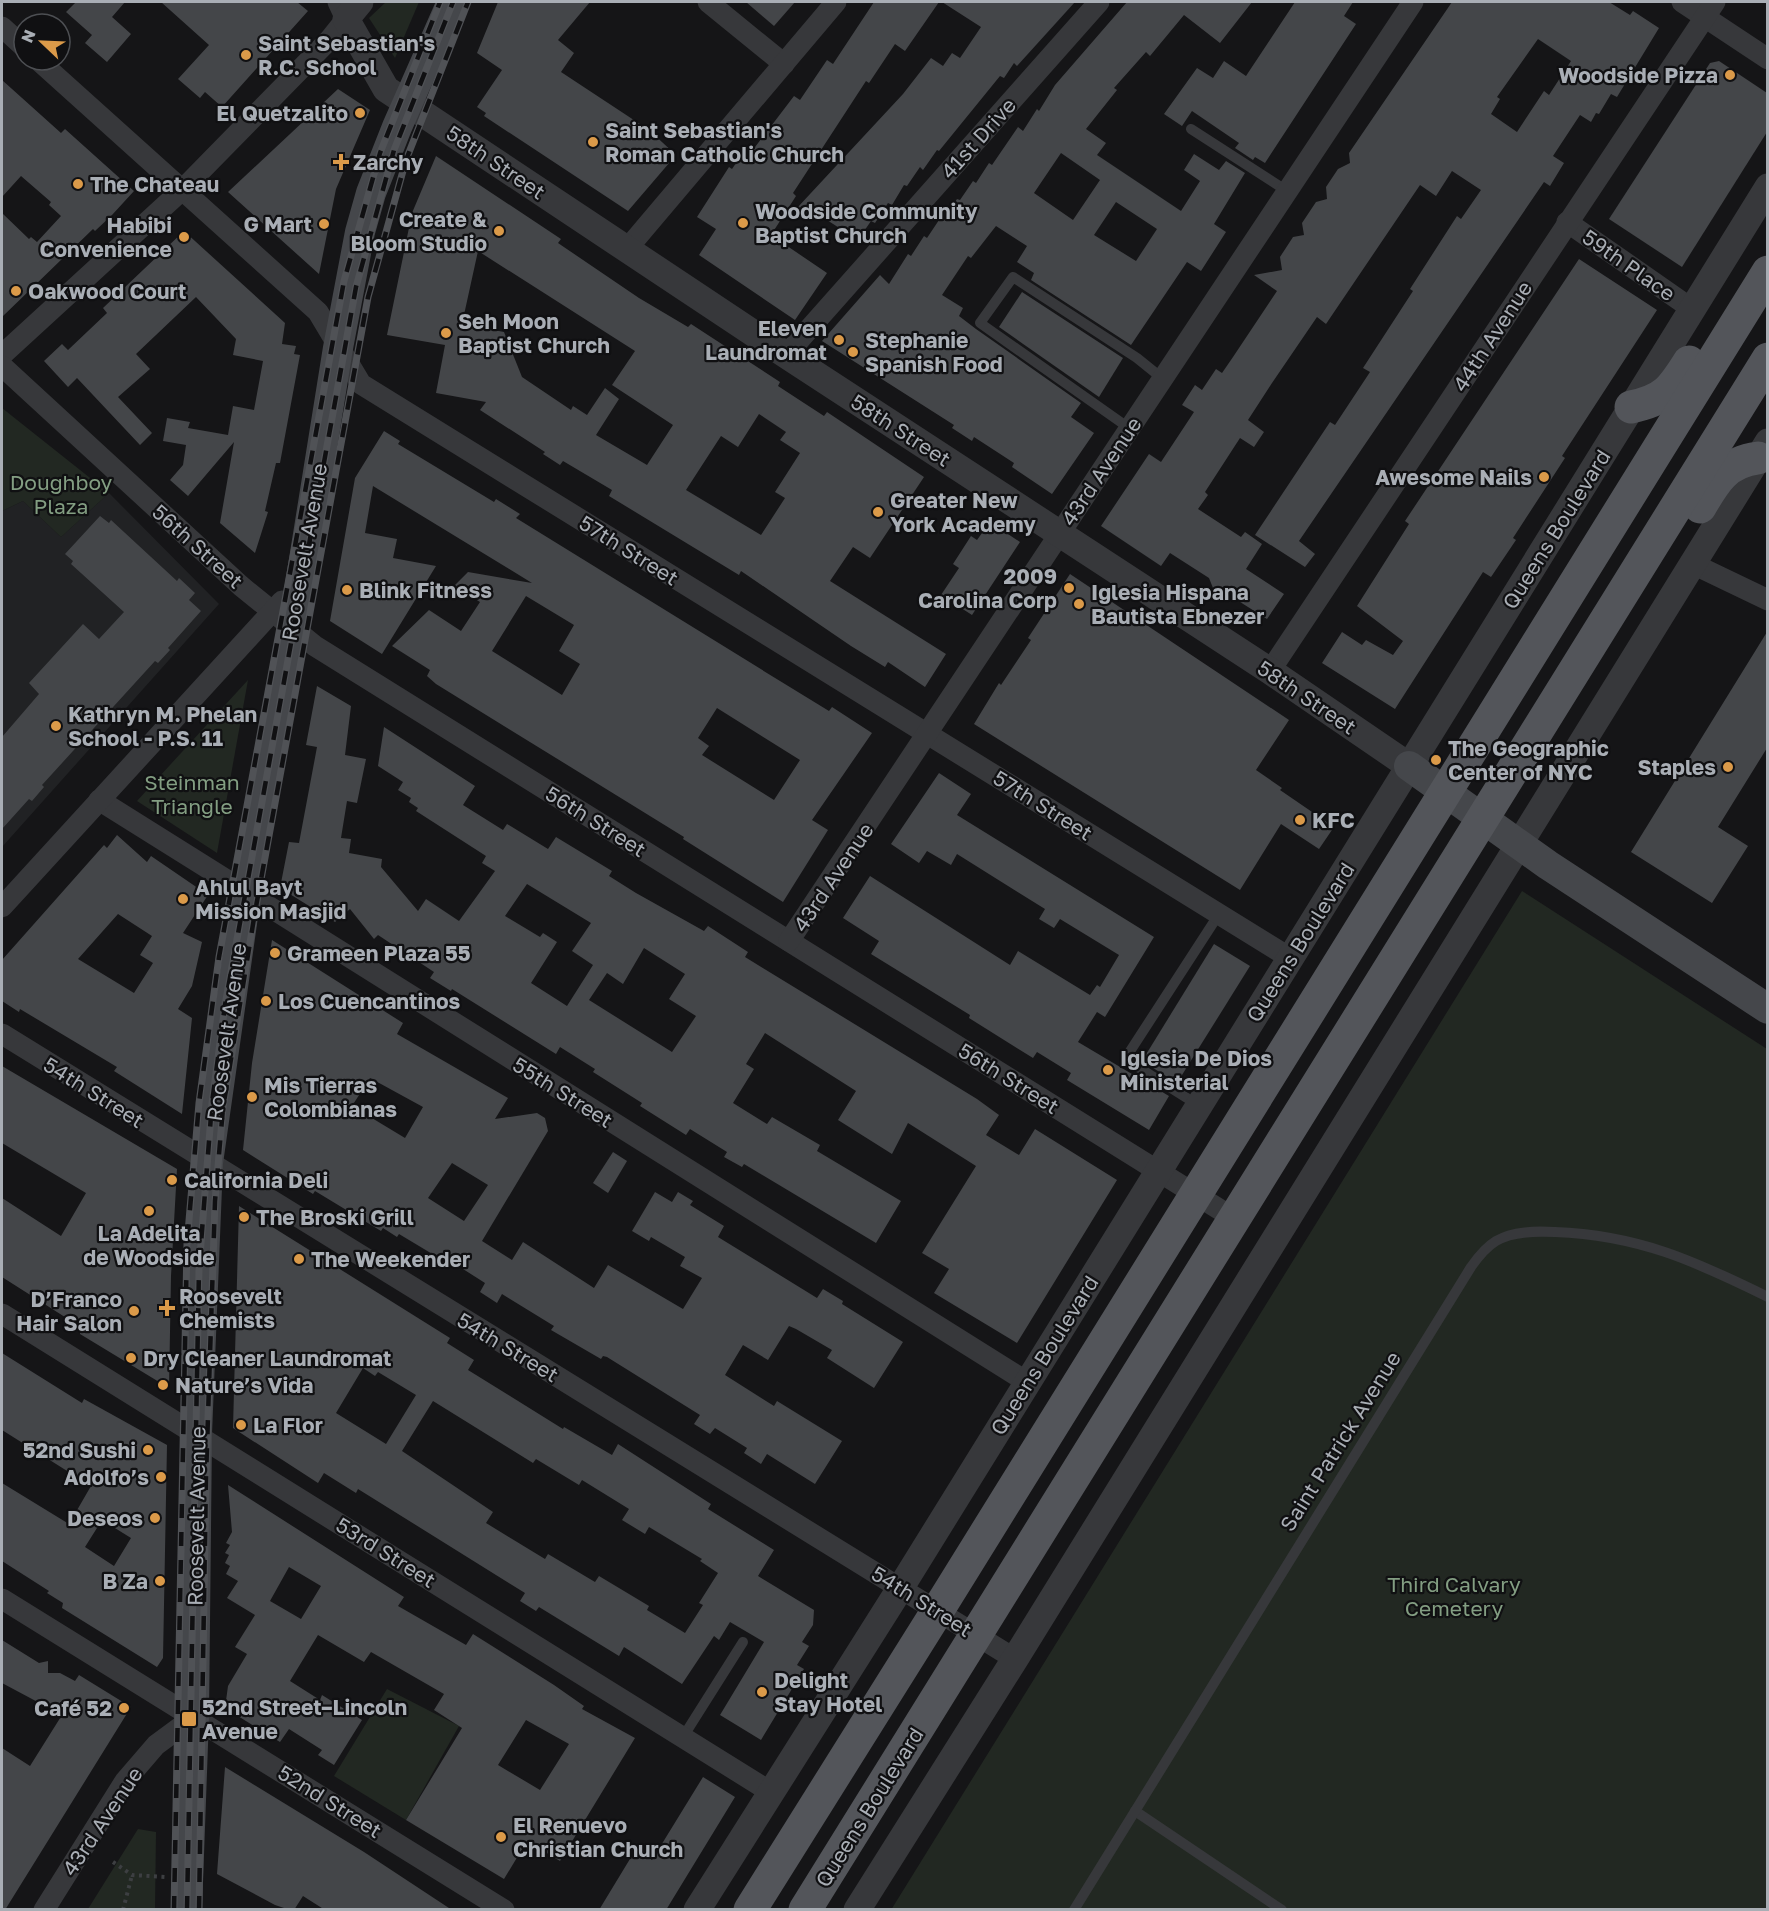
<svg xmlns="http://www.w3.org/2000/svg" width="1769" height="1911" font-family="'Golos Text',sans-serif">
  <rect width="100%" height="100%" fill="#151517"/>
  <path fill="#212224" d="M109,493L219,604L2,847V511L23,501L61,537Z"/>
  <g fill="#222822">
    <path d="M386,2H419L395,58L369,18Z"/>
    <path d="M2,408L109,493L61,537L23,501L2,511Z"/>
    <path d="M248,680L217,853L137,801Z"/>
    <path d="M1522,891L1767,1049V1909L891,1910Z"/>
    <path d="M387,1689L459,1726L406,1820L334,1776Z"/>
    <path d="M138,1829L156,1832L155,1909H88Z"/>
  </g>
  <g fill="#444649" fill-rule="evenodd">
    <path d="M76,2H125L112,17L131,34L107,62L85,43L92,35L66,12Z"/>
    <path d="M161,2H297L308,11L222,107L205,92L200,98L178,79L209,45Z"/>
    <path d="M498,2H590L558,40L574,53L561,72L649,130L676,155L628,211L484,116L486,113L477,107L502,70L477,53Z"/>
    <path d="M746,2H795L774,26Z"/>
    <path d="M874,2H939L905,51L895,44L869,83L866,81L793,193L796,196L771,235L827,273L795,320L699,255L716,229L697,217L729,167L732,169L747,147L752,151L794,96L800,100L827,60L833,64Z"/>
    <path d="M942,2H1075L1017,66L1014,63L1004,78L1000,76L939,151L937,150L923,170L920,167L907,186L904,185L892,205L888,203L875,223L871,221L858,240L816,213L812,219L797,208L903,94L931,58L943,66L952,53L960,58L981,27Z"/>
    <path d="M1127,2H1252L1220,43L1184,15L1150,56L1146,52L1114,88L1117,90L1086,129L1106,143L1097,155L1181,211L1200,181L1184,170L1194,154L1219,170L1226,161L1245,173L1214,224L1226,232L1201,271L1187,262L1131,345L1031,280L1034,273L1017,262L1027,246L996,226L971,258L968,256L942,295L963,308L959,316L976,329L1081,403L1071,417L1094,433L1052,494L1012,467L1014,463L974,437L972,441L952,428L954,425L822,341L880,275L889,284L908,254L911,256L924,236L927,238L941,217L944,219L957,199L960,200L973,181L976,183L989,163L992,165L1018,127L1023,131L1037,109L1039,111L1055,85ZM1061,153L1100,180L1073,220L1034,193ZM1116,202L1157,229L1136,261L1094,235Z"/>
    <path d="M1295,2H1353L1344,16L1356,24L1265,163L1255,157L1253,160L1235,148L1239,143L1192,111L1182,126L1164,114L1197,68L1213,78L1224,61L1246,76Z"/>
    <path d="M1452,2H1609L1630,15L1633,11L1659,28L1617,97L1611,94L1599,114L1596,113L1591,122L1580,115L1553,156L1564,163L1550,186L1544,182L1299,541L1315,554L1305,567L1255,535L1330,422L1335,425L1370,372L1363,368L1413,291L1410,289L1457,216L1461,219L1481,190L1452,171L1436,196L1420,185L1326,324L1317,317L1272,383L1248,420L1264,432L1254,447L1240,438L1205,492L1208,495L1198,509L1241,537L1245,532L1262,544L1246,569L1284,594L1267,619L1229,595L1213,588L1209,578L1170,553L1161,566L1101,526L1149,454L1161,462L1194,412L1182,405L1195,385L1202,390L1216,369L1222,373L1233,357L1277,291L1254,275L1282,270L1280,257L1293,237L1304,235L1302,223L1316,202L1327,199L1326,187L1338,169L1350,163L1349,153ZM1538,39L1571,61L1549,95L1544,91L1517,132L1491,114L1500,99L1497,97Z"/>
    <path d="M1719,61L1767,93V132L1682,267L1609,219L1710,63Z"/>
    <path d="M2,80L61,133L65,129L134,191L112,215L95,231L93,229L2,317V213L29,239L31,237L37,242L61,216L49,205L51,202L21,176L2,197Z"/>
    <path d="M338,89L370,110L336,189L319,274L228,192Z"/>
    <path d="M436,156L561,239L558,243L639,298L688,327L691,324L780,382L778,386L804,403L824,416L827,412L924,477L870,558L853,547L830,581L946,654L925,687L888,662L885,667L851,646L741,571L739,575L609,496L612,490L563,461L560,465L543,454L545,452L480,410L486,402L436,393L445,345L387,335L412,213ZM478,251L635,351L612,385L673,425L647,465L596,435L619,399L605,388L587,415L573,406L571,410L522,377L504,332L462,324ZM759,414L786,432L780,440L800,453L775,492L785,498L761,535L686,490L721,436L738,447Z"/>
    <path d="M184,231L285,323L282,344L296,346L294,354L300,355L280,463H276L265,511L268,512L255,553L220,523L234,442L188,496L170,480L183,465L186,445L163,441L167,418L190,422L188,428L228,435L233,406L254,410L263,361L233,355L236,339L196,297L136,354L150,369L118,397L152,433L140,445L77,378L68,387L44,361L62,344L68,350L107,313L103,308Z"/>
    <path d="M1579,259L1657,310L1562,456L1565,458L1513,538L1516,540L1491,577L1483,572L1395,709L1322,663L1342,632L1362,645L1366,640L1393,655L1403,641L1357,606L1409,524L1405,521Z"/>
    <path d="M1022,292L1123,358L1099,397L999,327Z"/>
    <path d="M384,431L400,441L398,444L494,502L496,499L520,514L516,518L780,681L829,711L832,707L872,733L812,820L828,830L783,902L683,839L684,837L436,684L427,676L430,670L392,646L429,610L461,631L480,602L454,586L468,572L532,583L373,486L365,533L397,539L393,558L436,566L382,654L330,621L355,478ZM526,596L574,625L559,651L580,664L562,695L492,651ZM717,708L800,760L774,800L702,755L709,746L698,738Z"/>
    <path d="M100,516L109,523L111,520L177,581L179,578L195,593L189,600L201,611L168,648L170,650L158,663L155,661L42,785L44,787L32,801L29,799L2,829V737L39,694L29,683L83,624L99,639L124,612L71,564L73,561L65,554Z"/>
    <path d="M990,522L1020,542L972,615L941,595L959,568L953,564L971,536L977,540Z"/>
    <path d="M1070,574L1289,720L1256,770L1282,788L1280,790L1334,827L1319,849L1281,824L1240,890L974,724L999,683L1001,685L1031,640L1028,638Z"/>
    <path d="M1767,632V748L1718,827L1748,846L1712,903L1631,852Z"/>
    <path d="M317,686L351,706L345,755L366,759L357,803L347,801L341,838L351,839L349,853L382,859L381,867L418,911L426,899L459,921L495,871L482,863L486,856L416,811L418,808L409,802L411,798L398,790L403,782L378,766L384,727L475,786L463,805L503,830L507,824L548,849L556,837L612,871L609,876L636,893L704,931L708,926L748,952L745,957L977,1099L999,1115L986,1135L1019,1155L1035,1129L1117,1180L1017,1343L934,1293L949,1269L922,1253L976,1166L908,1123L892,1154L838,1120L856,1091L765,1033L746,1064L754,1069L733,1103L767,1124L772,1117L820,1145L817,1151L901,1201L876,1243L744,1164L742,1167L724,1157L727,1152L690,1129L686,1135L640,1106L642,1103L593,1072L595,1069L560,1047L556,1054L452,989L451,991L430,978L434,972L378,935L374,939L350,909L335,922L280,888L289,842L299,843L317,747L306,745ZM527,884L591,923L572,951L593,965L567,1006L531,983L557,942L543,933L540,937L505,916ZM644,948L685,974L669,999L696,1016L672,1052L589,1000L607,973L623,984Z"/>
    <path d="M939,773L971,794L957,815L1154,937L1105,1017L1097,1012L1078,1042L1169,1096L1149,1130L1067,1080L1071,1073L1037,1052L1033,1058L969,1018L970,1015L871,954L879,941L843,918L870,876L1010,965L1018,951L1090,995L1097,985L1100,987L1119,955L1060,919L1054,928L1039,919L1045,909L957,854L951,865L927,851L919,863L891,844Z"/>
    <path d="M117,835L147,862L151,856L208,895L183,933L202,942L192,986L178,1009L192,1018L182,1114L114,1071L117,1067L20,1009L19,1012L2,1001V960L104,845L107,848ZM118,914L152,936L140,955L153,963L134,993L78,959Z"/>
    <path d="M272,940L403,1023L397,1034L508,1098L495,1119L537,1113L545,1118L548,1131L482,1241L512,1260L523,1242L594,1288L608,1265L683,1309L702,1278L680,1266L685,1257L651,1237L649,1241L632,1231L655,1192L672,1202L678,1192L693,1201L690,1205L724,1226L718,1237L817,1298L823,1289L843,1301L842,1304L903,1342L874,1388L827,1358L832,1350L796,1329L789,1326L768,1360L743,1345L725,1375L774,1406L777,1401L842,1441L815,1484L767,1454L761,1464L744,1453L747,1448L715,1428L710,1434L694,1424L700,1415L607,1357L603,1356L601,1359L551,1330L554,1326L502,1294L497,1303L480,1292L485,1283L441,1255L439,1258L399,1234L397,1237L383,1228L381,1231L315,1191L313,1194L243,1150L252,1063ZM370,1078L423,1107L405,1138L352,1106ZM452,1163L488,1185L464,1221L428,1198Z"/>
    <path d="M1214,944L1250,966L1177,1083L1142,1061Z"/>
    <path d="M2,1066L177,1169L171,1276L169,1388L80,1334V1330L67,1321L68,1319L2,1277V1198L61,1236L86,1193L2,1143Z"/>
    <path d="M613,1152L627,1161L608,1193L593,1183Z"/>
    <path d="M239,1206L450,1338L447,1343L474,1360L468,1370L563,1429L564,1427L612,1455L618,1444L711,1504L708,1509L774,1550L758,1576L814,1610L813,1625L802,1642L809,1646L797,1665L804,1669L761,1740L720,1715L764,1642L730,1622L719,1640L714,1636L682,1684L624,1647L619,1656L539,1607L536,1611L520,1601L525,1593L358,1489L356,1493L324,1473L318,1483L233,1428ZM363,1368L375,1376L378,1372L416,1395L386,1444L336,1413ZM433,1401L533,1463L536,1459L579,1485L582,1480L629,1509L622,1520L645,1534L649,1527L702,1559L700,1561L718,1573L699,1603L703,1605L685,1633L647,1610L649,1606L599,1576L595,1582L548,1554L545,1559L486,1523L493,1512L402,1451Z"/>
    <path d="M2,1353L82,1403L84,1399L167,1445L163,1658L157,1667L62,1608L63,1603L47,1593L49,1591L2,1561V1483L69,1524L91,1486L2,1430ZM102,1520L131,1538L114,1566L85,1547Z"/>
    <path d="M228,1485L404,1597L398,1606L466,1645L473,1634L554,1685L584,1706L582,1709L635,1738L560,1861L527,1841L504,1879L406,1820L462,1728L434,1710L444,1694L371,1652L364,1662L318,1635L290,1681L320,1700L322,1695L362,1720L334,1765L318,1755L322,1750L289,1729L280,1742L225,1708L228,1686L247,1654L235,1647L255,1615L227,1598L238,1581L226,1574L230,1566L225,1563L229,1555L225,1553L230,1545L226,1543L232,1532ZM289,1567L321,1586L301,1619L270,1601ZM526,1720L569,1744L540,1790L498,1765Z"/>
    <path d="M2,1640L39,1663L48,1661V1673H60L75,1681L79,1675L131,1707L5,1910H2V1748L30,1766L62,1715L2,1683Z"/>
    <path d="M225,1767L364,1852L452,1910H325L303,1896L294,1910H290L275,1905L217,1874Z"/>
    <path d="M703,1777L735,1797L666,1910H599L636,1849L652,1860Z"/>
  </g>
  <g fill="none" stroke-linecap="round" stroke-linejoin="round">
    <g stroke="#3d3f42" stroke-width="4" stroke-dasharray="3 4.5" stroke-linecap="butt">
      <path d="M113,1862L132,1875L165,1877"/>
      <path d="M123,1910L132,1875"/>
    </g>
    <g stroke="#37383b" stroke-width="10">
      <path d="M1191,129L1287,191"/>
      <path d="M1129,428L980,323L1013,277L1137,358L1163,379"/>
      <path d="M1198,1105L1125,1059L1219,914"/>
      <path d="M683,1737L743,1642"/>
      <path d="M1135,1811L1282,1910"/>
      <path d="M1074,1910L1471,1267C1478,1257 1486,1247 1496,1241C1513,1231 1536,1231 1555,1232C1638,1235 1695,1261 1768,1297"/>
    </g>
    <g stroke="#37383b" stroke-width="21">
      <path d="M708,2L784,64"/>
      <path d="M1682,2L1768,59"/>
      <path d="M2,27L24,47"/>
      <path d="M38,60L318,312L361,384L1290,958"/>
      <path d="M1567,222L1692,309"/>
      <path d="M627,249L836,2"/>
      <path d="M2,355L182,190L330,39L346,19L338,2"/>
      <path d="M786,355L1099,2"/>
      <path d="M2,366L241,586L315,646L1235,1219"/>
      <path d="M1693,564L1768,600"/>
      <path d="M1270,671L1715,2"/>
      <path d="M99,800L1027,1382"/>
      <path d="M2,907L282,601"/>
      <path d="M789,941L1413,2"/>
      <path d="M2,1034L1015,1659"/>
      <path d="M2,1314L769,1791"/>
      <path d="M2,1599L504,1910"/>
      <path d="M44,1910L125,1781L156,1745L194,1717"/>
    </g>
    <g stroke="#37383b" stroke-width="27">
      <path d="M360,2L346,19L386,89L786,355L1270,671L1409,766"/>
      <path d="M697,1910L901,1587L1768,187"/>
      <path d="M857,1910L1015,1659L1768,442"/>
    </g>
    <g stroke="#45474b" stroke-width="30">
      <path d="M1409,766L1548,865L1768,1009"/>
      <path d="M187,1910L194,1717L197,1434L208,1163L246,895L297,603L338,348L360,232L371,193L397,127L452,2"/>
    </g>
    <g stroke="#53555a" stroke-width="33">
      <path d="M1631,407C1665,400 1672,389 1689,362"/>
      <path d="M1700,507C1715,481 1726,462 1758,458"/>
      <path d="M750,1910L938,1610L1768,272"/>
      <path d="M805,1910L1768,359"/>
    </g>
    <g stroke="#505256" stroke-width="7">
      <g id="rail">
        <path d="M174,1910L187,1244L199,1103L219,957L344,281L380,153L440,2"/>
        <path d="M187,1910L199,1269L212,1103L225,1005L356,287L394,150L453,2"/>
        <path d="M199,1910L206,1478L215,1201L223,1108L255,912L368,297L406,160L468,2"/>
      </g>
    </g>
    <use href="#rail" stroke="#101012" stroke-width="4.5" stroke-dasharray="14" stroke-linecap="butt"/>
  </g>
  <g fill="#db9a49" stroke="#101012" stroke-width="2">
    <circle cx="246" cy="55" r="6"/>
    <circle cx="1730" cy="75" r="6"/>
    <circle cx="360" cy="113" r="6"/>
    <circle cx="593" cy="142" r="6"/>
    <path d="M338 153h6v6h6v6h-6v6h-6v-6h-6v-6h6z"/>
    <circle cx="78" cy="184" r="6"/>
    <circle cx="743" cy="223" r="6"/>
    <circle cx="324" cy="224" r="6"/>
    <circle cx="499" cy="231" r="6"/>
    <circle cx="184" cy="237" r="6"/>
    <circle cx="16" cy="291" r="6"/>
    <circle cx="446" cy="333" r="6"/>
    <circle cx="839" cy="340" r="6"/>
    <circle cx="853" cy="352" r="6"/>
    <circle cx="1544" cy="477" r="6"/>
    <circle cx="878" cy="512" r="6"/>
    <circle cx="1069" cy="588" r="6"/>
    <circle cx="347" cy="590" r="6"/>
    <circle cx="1079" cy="604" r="6"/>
    <circle cx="56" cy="726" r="6"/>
    <circle cx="1436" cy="760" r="6"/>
    <circle cx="1728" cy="767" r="6"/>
    <circle cx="1300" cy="820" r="6"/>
    <circle cx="183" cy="899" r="6"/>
    <circle cx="275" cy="953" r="6"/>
    <circle cx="266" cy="1001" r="6"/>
    <circle cx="1108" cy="1070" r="6"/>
    <circle cx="252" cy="1097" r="6"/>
    <circle cx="172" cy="1180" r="6"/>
    <circle cx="149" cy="1211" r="6"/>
    <circle cx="244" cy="1217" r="6"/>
    <circle cx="299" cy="1259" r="6"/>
    <path d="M164 1299h6v6h6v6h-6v6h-6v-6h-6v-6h6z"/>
    <circle cx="134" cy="1311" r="6"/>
    <circle cx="131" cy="1358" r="6"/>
    <circle cx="163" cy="1385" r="6"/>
    <circle cx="241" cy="1425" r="6"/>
    <circle cx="148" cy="1450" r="6"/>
    <circle cx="161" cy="1477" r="6"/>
    <circle cx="155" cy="1518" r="6"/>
    <circle cx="160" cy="1581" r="6"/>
    <circle cx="762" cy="1692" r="6"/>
    <circle cx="124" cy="1708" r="6"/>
    <rect x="181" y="1711" width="16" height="16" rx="3"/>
    <circle cx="501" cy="1837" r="6"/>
  </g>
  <g text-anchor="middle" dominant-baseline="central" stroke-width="4.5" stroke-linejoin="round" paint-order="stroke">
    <g font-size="21" font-weight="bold" fill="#a9aeb5" stroke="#101012" text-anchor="start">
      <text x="258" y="43">Saint Sebastian's<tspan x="258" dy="24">R.C. School</tspan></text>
      <text x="1718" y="75" text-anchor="end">Woodside Pizza</text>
      <text x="348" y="113" text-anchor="end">El Quetzalito</text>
      <text x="605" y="130">Saint Sebastian's<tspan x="605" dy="24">Roman Catholic Church</tspan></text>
      <text x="353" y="162">Zarchy</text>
      <text x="90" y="184">The Chateau</text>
      <text x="755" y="211">Woodside Community<tspan x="755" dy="24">Baptist Church</tspan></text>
      <text x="487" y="219" text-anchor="end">Create &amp;<tspan x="487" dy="24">Bloom Studio</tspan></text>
      <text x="312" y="224" text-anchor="end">G Mart</text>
      <text x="172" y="225" text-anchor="end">Habibi<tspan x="172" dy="24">Convenience</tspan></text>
      <text x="28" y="291">Oakwood Court</text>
      <text x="458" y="321">Seh Moon<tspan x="458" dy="24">Baptist Church</tspan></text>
      <text x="827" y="328" text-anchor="end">Eleven<tspan x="827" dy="24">Laundromat</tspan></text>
      <text x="865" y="340">Stephanie<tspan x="865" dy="24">Spanish Food</tspan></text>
      <text x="1532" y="477" text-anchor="end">Awesome Nails</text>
      <text x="890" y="500">Greater New<tspan x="890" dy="24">York Academy</tspan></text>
      <text x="1057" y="576" text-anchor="end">2009<tspan x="1057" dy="24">Carolina Corp</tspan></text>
      <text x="359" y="590">Blink Fitness</text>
      <text x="1091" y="592">Iglesia Hispana<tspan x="1091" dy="24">Bautista Ebnezer</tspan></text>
      <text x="68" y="714">Kathryn M. Phelan<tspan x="68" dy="24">School - P.S. 11</tspan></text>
      <text x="1448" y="748">The Geographic<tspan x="1448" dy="24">Center of NYC</tspan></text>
      <text x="1716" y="767" text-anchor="end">Staples</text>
      <text x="1312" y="820">KFC</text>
      <text x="195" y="887">Ahlul Bayt<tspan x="195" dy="24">Mission Masjid</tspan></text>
      <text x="287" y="953">Grameen Plaza 55</text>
      <text x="278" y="1001">Los Cuencantinos</text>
      <text x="1120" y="1058">Iglesia De Dios<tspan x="1120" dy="24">Ministerial</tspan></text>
      <text x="264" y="1085">Mis Tierras<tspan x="264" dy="24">Colombianas</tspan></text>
      <text x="184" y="1180">California Deli</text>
      <text x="256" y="1217">The Broski Grill</text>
      <text x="149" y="1233" text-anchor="middle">La Adelita<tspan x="149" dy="24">de Woodside</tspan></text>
      <text x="311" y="1259">The Weekender</text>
      <text x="179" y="1296">Roosevelt<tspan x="179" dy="24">Chemists</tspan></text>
      <text x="122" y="1299" text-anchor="end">D’Franco<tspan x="122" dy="24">Hair Salon</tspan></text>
      <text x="143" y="1358">Dry Cleaner Laundromat</text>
      <text x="175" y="1385">Nature’s Vida</text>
      <text x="253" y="1425">La Flor</text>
      <text x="136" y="1450" text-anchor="end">52nd Sushi</text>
      <text x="149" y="1477" text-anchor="end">Adolfo’s</text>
      <text x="143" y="1518" text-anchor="end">Deseos</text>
      <text x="148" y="1581" text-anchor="end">B Za</text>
      <text x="774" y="1680">Delight<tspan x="774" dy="24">Stay Hotel</tspan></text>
      <text x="202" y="1707">52nd Street–Lincoln<tspan x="202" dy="24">Avenue</tspan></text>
      <text x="112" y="1708" text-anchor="end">Café 52</text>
      <text x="513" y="1825">El Renuevo<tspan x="513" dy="24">Christian Church</tspan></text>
    </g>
    <g font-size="21" fill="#a9aeb5" stroke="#101012">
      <text transform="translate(978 138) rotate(-48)">41st Drive</text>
      <text transform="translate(496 162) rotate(34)">58th Street</text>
      <text transform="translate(1629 265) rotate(35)">59th Place</text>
      <text transform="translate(1492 336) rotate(-57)">44th Avenue</text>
      <text transform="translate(901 430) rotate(33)">58th Street</text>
      <text transform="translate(1101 471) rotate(-56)">43rd Avenue</text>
      <text transform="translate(1556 529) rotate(-58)">Queens Boulevard</text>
      <text transform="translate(198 546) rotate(42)">56th Street</text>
      <text transform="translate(629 550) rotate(32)">57th Street</text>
      <text transform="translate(304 552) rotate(-80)">Roosevelt Avenue</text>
      <text transform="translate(1307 697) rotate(34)">58th Street</text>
      <text transform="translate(1043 805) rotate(32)">57th Street</text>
      <text transform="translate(596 821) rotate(32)">56th Street</text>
      <text transform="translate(833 877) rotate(-56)">43rd Avenue</text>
      <text transform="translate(1300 942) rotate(-58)">Queens Boulevard</text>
      <text transform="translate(226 1032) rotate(-82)">Roosevelt Avenue</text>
      <text transform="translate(1009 1078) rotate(32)">56th Street</text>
      <text transform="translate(94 1092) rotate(32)">54th Street</text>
      <text transform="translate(563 1092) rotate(32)">55th Street</text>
      <text transform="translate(508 1347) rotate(31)">54th Street</text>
      <text transform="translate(1044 1355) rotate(-58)">Queens Boulevard</text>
      <text transform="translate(1340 1441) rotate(-58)">Saint Patrick Avenue</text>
      <text transform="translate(196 1516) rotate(-89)">Roosevelt Avenue</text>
      <text transform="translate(386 1552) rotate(32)">53rd Street</text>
      <text transform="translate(922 1601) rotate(32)">54th Street</text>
      <text transform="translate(330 1801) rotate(32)">52nd Street</text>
      <text transform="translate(869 1807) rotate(-58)">Queens Boulevard</text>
      <text transform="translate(102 1821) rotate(-56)">43rd Avenue</text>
    </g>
    <g font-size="21" fill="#839e82" stroke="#101012">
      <text x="61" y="482">Doughboy<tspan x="61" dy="24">Plaza</tspan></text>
      <text x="192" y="782">Steinman<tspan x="192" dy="24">Triangle</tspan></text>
      <text x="1454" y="1584">Third Calvary<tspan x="1454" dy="24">Cemetery</tspan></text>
    </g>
  </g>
  <rect width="1769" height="1911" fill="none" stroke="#a9aeb5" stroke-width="6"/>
  <g transform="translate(42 42) rotate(293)"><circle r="28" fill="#101012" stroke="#4d4f53" stroke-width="1.5"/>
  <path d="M0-4.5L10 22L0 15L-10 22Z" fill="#db9a49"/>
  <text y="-9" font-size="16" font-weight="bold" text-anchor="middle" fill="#a9aeb5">N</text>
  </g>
</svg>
